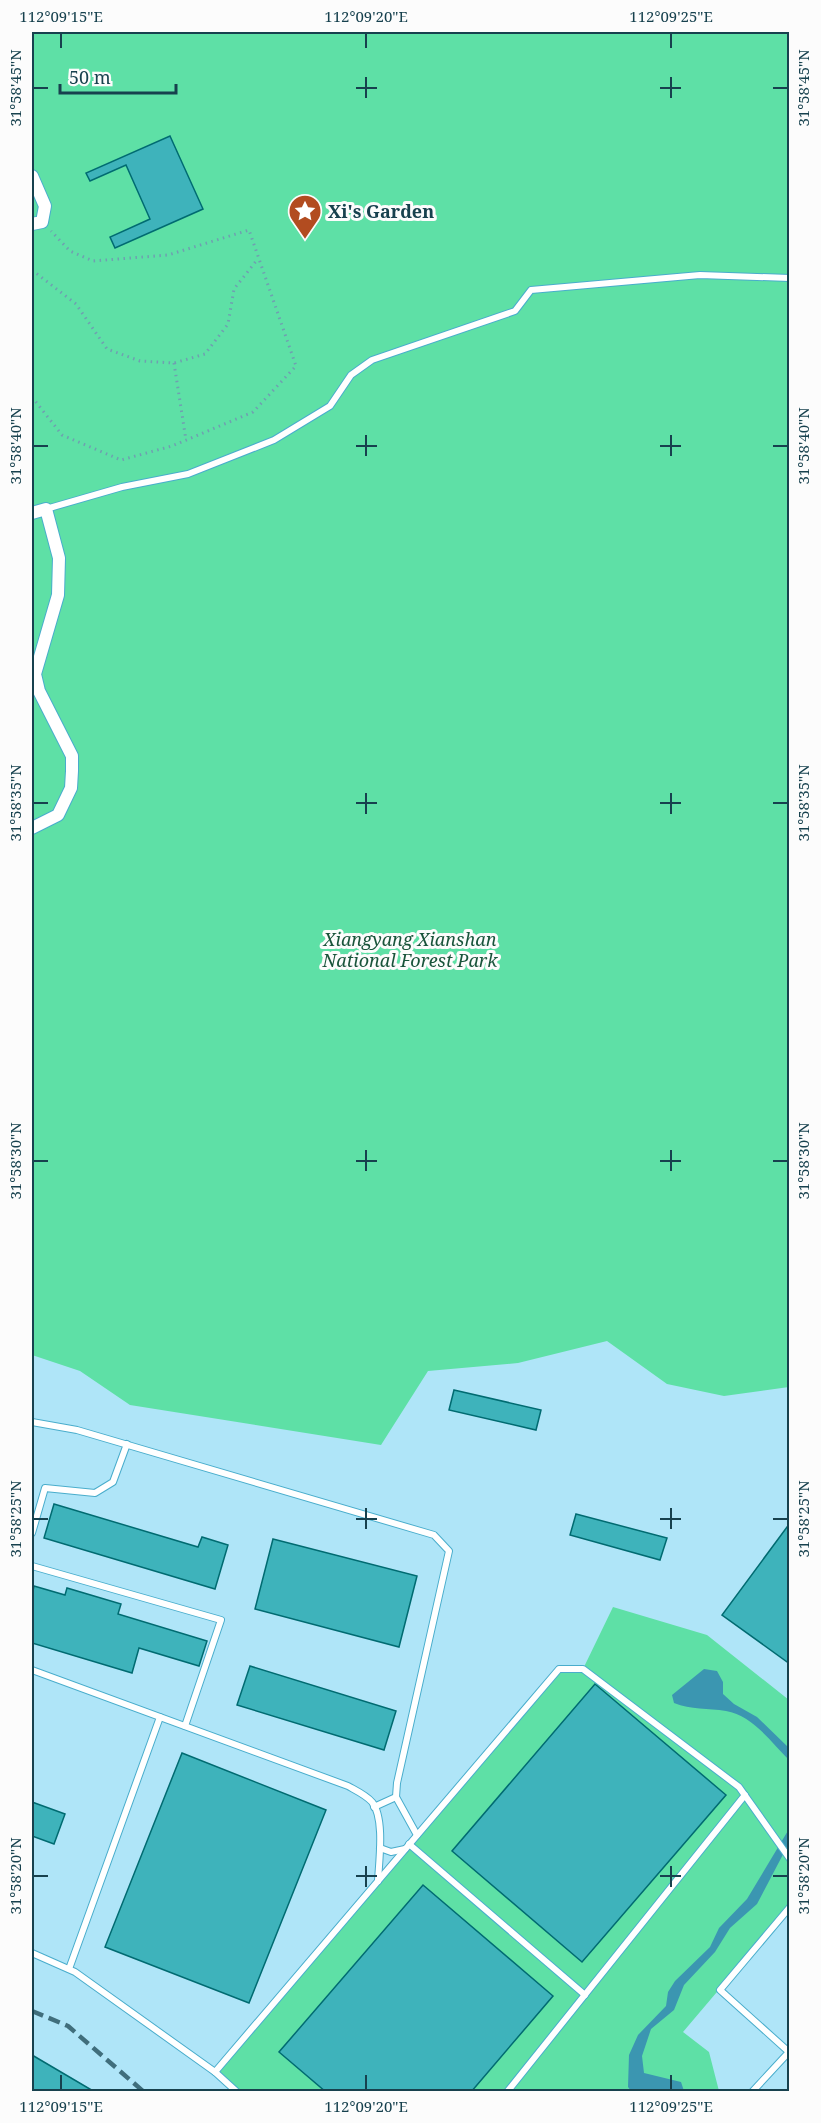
<svg xmlns="http://www.w3.org/2000/svg" width="821" height="2123" font-family="'Noto Serif',serif">
  <rect width="100%" height="100%" fill="#afe5f8"/>
  <g fill="#5ee0a6">
    <path d="M32,32H789V1387L724,1396L667,1384L607,1341L518,1363L428,1371L381,1445L130,1405L80,1371L32,1355Z"/>
    <path d="M613,1607L707,1635L789,1700V1907L683,2032L709,2052L719,2091L237,2092L215,2072L559,1669H583Z"/>
  </g>
  <g fill="#3b96b1">
    <path d="M704,1669L717,1671L723,1682V1694L734,1704L757,1717L789,1748V1760C771,1742 752,1715 726,1711C708,1708 691,1710 674,1703L672,1695Z"/>
    <path d="M789,1829V1843L757,1904L730,1928L715,1952L684,1985L674,2010L651,2029L642,2056L644,2073L681,2082L684,2091H631L628,2087L629,2055L638,2035L666,2006L668,1992L675,1981L710,1947L719,1928L747,1899Z"/>
  </g>
  <g fill="#3eb3bb" stroke="#006b71" stroke-width="1.5">
    <path d="M170,136L203,209L115,248L110,237L150,219L126,165L90,181L86,173Z"/>
    <path d="M454,1390L541,1410L536,1430L449,1410Z"/>
    <path d="M54,1504L198,1547L202,1537L228,1545L215,1589L44,1538Z"/>
    <path d="M576,1514L667,1538L660,1560L570,1535Z"/>
    <path d="M790,1523V1664L722,1615Z"/>
    <path d="M273,1539L417,1576L399,1647L255,1609Z"/>
    <path d="M34,1586L65,1595L67,1588L121,1604L118,1614L207,1641L199,1666L139,1648L132,1673L32,1643V1595Z"/>
    <path d="M250,1666L396,1711L384,1750L237,1705Z"/>
    <path d="M595,1684L726,1795L582,1962L452,1851Z"/>
    <path d="M182,1753L326,1810L249,2003L105,1947Z"/>
    <path d="M32,1802L65,1814L54,1844L32,1836Z"/>
    <path d="M423,1885L553,1996L471,2092H326L279,2052Z"/>
    <path d="M32,2055L95,2092H34L32,2090Z"/>
  </g>
  <g fill="none" stroke-linecap="round" stroke-linejoin="round">
    <g stroke="#49adcc" stroke-width="8">
      <g id="lane">
        <path d="M46,509L122,487L188,474L274,440L330,406L351,375L372,360L515,311L531,290L700,275L790,278"/>
        <path d="M32,1422L77,1430L434,1535L449,1551L397,1783L396,1797L417,1835"/>
        <path d="M32,1533L45,1488L95,1493L113,1482L127,1444"/>
        <path d="M32,1566L221,1620L185,1726"/>
        <path d="M32,1670L348,1786C355,1790 366,1795 372,1802C385,1818 379,1861 378,1881"/>
        <path d="M374,1807L396,1797"/>
        <path d="M409,1844L585,1995"/>
        <path d="M380,1848L391,1852L405,1849"/>
        <path d="M32,1953L75,1972L215,2072"/>
        <path d="M69,1969L160,1717"/>
        <path d="M237,2092L215,2072L559,1669H583L739,1787L790,1859"/>
        <path d="M507,2092L745,1795"/>
        <path d="M752,2092L789,2052L720,1990L790,1907"/>
      </g>
    </g>
    <g stroke="#49adcc" stroke-width="14">
      <g id="street">
        <path d="M32,176L45,206L42,222L32,224"/>
        <path d="M32,513L46,509L59,558L58,595L35,674L39,691L72,756V771L71,788L58,815L32,828"/>
      </g>
    </g>
    <g stroke="#6fa0b0" stroke-width="3" stroke-dasharray="1.5 4.5" stroke-linecap="butt">
      <path d="M32,270L76,304L107,349L140,361L174,363L205,354L228,324L234,289L257,260"/>
      <path d="M174,363L186,440"/>
      <path d="M32,397L62,435L121,460L172,446L253,412L296,366L249,230L168,255L93,261L70,251L51,231"/>
    </g>
    <use href="#lane" stroke="#fff" stroke-width="6"/>
    <use href="#street" stroke="#fff" stroke-width="12"/>
    <path stroke="#406e7c" stroke-width="4.5" stroke-dasharray="12 6" stroke-linecap="butt" d="M32,2011L68,2026L144,2092"/>
  </g>
  <path fill="none" stroke="#17414e" stroke-width="2" d="M61,33V48M366,33V48M671,33V48M366,77V98M671,77V98M33,88H48M356,88H377M660,88H681M773,88H788M366,435V456M671,435V456M33,446H48M356,446H377M660,446H681M773,446H788M366,793V814M671,793V814M33,803H48M356,803H377M660,803H681M773,803H788M366,1150V1171M671,1150V1171M33,1161H48M356,1161H377M660,1161H681M773,1161H788M366,1508V1529M671,1508V1529M33,1519H48M356,1519H377M660,1519H681M773,1519H788M366,1866V1887M671,1866V1887M33,1876H48M356,1876H377M660,1876H681M773,1876H788M61,2075V2090M366,2075V2090M671,2075V2090"/>
  <defs>
    <g id="sight-pin" transform="scale(1.725)"><path d="M0 17L-7.5 6A9.5 9.5 0 1 1 7.5 6Z" fill="#b24c20" stroke="#fcfcfc"/><path d="M0-6L1.8-2.2L6-1.7L2.9 1.2L3.7 5.4L0 3.3L-3.7 5.4L-2.9 1.2L-6-1.7L-1.8-2.2Z" fill="#fff"/></g>
  </defs>
  <g fill-rule="evenodd">
    <use href="#sight-pin" x="305" y="211"/>
  </g>
  <g text-anchor="middle" dominant-baseline="central" stroke-width="6" stroke-linejoin="round" paint-order="stroke">
    <g font-size="18" font-weight="bold" fill="#17414e" stroke="#fcfcfc" text-anchor="start">
      <text x="328" y="211">Xi's Garden</text>
    </g>
    <g font-size="18" font-style="italic" fill="#19543b" stroke="#fcfcfc">
      <text x="410" y="939">Xiangyang Xianshan<tspan x="410" dy="21">National Forest Park</tspan></text>
    </g>
  </g>
  <rect width="821" height="2123" fill="none" stroke="#fcfcfc" stroke-width="66"/>
  <path d="M60 84v9h116v-9" fill="none" stroke="#17414e" stroke-width="3"/>
  <text x="69" y="84" font-size="18" fill="#17414e" stroke="#fcfcfc" stroke-width="4.5" paint-order="stroke">50 m</text>
  <rect x="33" y="33" width="755" height="2057" fill="none" stroke="#17414e" stroke-width="2"/>
  <g font-size="15" text-anchor="middle" fill="#17414e">
    <text x="61" y="22">112°09'15"E</text>
    <text x="366" y="22">112°09'20"E</text>
    <text x="671" y="22">112°09'25"E</text>
    <text transform="translate(16 88) rotate(-90)" y="5">31°58'45"N</text>
    <text transform="translate(804 88) rotate(-90)" y="5">31°58'45"N</text>
    <text transform="translate(16 446) rotate(-90)" y="5">31°58'40"N</text>
    <text transform="translate(804 446) rotate(-90)" y="5">31°58'40"N</text>
    <text transform="translate(16 803) rotate(-90)" y="5">31°58'35"N</text>
    <text transform="translate(804 803) rotate(-90)" y="5">31°58'35"N</text>
    <text transform="translate(16 1161) rotate(-90)" y="5">31°58'30"N</text>
    <text transform="translate(804 1161) rotate(-90)" y="5">31°58'30"N</text>
    <text transform="translate(16 1519) rotate(-90)" y="5">31°58'25"N</text>
    <text transform="translate(804 1519) rotate(-90)" y="5">31°58'25"N</text>
    <text transform="translate(16 1876) rotate(-90)" y="5">31°58'20"N</text>
    <text transform="translate(804 1876) rotate(-90)" y="5">31°58'20"N</text>
    <text x="61" y="2112">112°09'15"E</text>
    <text x="366" y="2112">112°09'20"E</text>
    <text x="671" y="2112">112°09'25"E</text>
  </g>
</svg>
